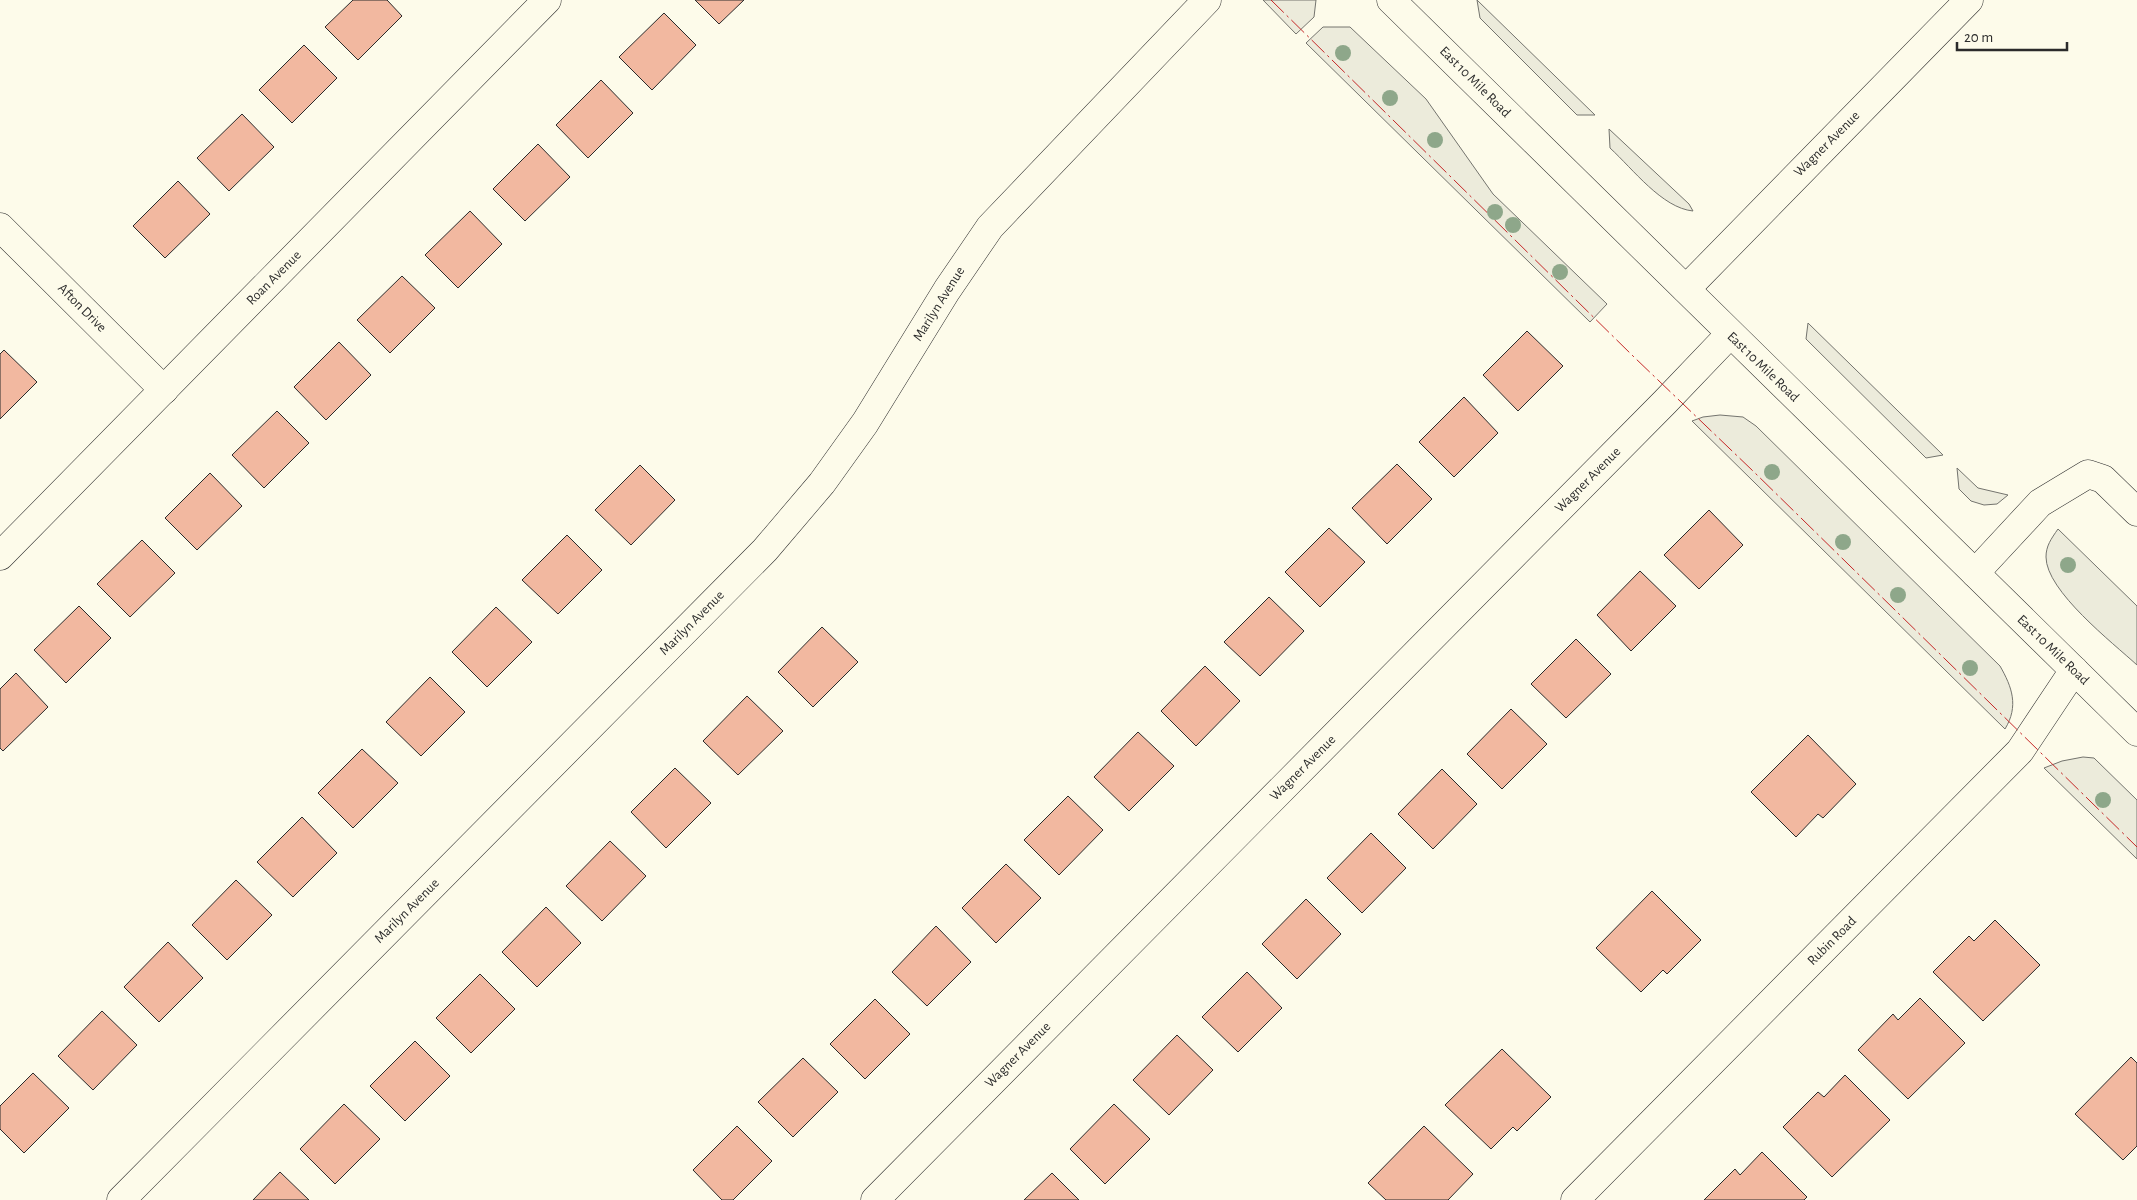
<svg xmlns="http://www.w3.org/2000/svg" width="2137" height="1200" font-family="'Alegreya Sans',sans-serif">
  <rect width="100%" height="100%" fill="#fdfbea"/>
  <g fill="#ecebdb" stroke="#74746e">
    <path d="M1263,0H1316L1314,17L1296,34Z"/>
    <path d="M1477,0L1595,115H1577L1480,18Z"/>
    <path d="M1323,27H1350L1426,99L1493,194L1607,304L1590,322L1306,43Z"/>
    <path d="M1609,129L1689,204L1693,211C1662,208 1633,169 1610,148Z"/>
    <path d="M1808,323L1943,455L1926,458L1806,339Z"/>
    <path d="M1720,415L1743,417L1756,426L2000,666C2012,687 2019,706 2005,729L1692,421L1703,417Z"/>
    <path d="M1957,468L1978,488L2008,495L1997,504L1984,505L1971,501L1959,489Z"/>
    <path d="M2058,529L2137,606V665C2113,643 2046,591 2046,557C2046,546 2051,539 2058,529Z"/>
    <path d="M2083,757L2094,758L2137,800V859L2044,768L2062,761Z"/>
  </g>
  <g fill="#f2b8a0" stroke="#2b2b2b">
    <path d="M353,0H387L402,16L358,60L325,27Z"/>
    <path d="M695,0H744L719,24Z"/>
    <path d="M664,13L696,45L652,90L619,57Z"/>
    <path d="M304,45L337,78L292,123L259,90Z"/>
    <path d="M601,80L633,113L588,158L556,125Z"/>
    <path d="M242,114L274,147L229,191L197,158Z"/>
    <path d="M538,144L570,177L525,221L493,189Z"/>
    <path d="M178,181L210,214L165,258L133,226Z"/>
    <path d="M470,211L502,244L458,288L425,255Z"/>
    <path d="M402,276L435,308L390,353L357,320Z"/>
    <path d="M1527,331L1563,366L1518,411L1483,375Z"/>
    <path d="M339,342L371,375L326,420L294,387Z"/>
    <path d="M4,350L37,382L0,419V354Z"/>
    <path d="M1464,397L1498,433L1454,477L1419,442Z"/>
    <path d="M277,411L309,443L264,488L232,455Z"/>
    <path d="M1397,464L1432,499L1387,544L1352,508Z"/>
    <path d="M640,465L675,500L631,545L595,510Z"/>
    <path d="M210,473L242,506L197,550L165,518Z"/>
    <path d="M1709,510L1743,545L1699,589L1664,555Z"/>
    <path d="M1329,528L1365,562L1320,607L1285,572Z"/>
    <path d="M567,535L602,570L558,614L522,580Z"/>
    <path d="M142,540L175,573L130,617L97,584Z"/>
    <path d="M1640,571L1676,606L1631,651L1597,615Z"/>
    <path d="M1269,597L1304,631L1260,676L1224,642Z"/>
    <path d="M79,606L111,638L66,683L34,650Z"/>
    <path d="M496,607L532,642L487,687L452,652Z"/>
    <path d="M822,627L858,662L813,707L778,672Z"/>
    <path d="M1576,639L1611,674L1566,718L1531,684Z"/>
    <path d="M1205,666L1240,701L1196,746L1161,711Z"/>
    <path d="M16,673L48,707L3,751L0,748V689Z"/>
    <path d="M430,677L465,712L421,756L386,722Z"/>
    <path d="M747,696L783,731L738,775L703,741Z"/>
    <path d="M1511,709L1547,744L1502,789L1467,754Z"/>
    <path d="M1138,732L1174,766L1129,811L1094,777Z"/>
    <path d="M1808,735L1856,784L1823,818L1818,814L1796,837L1751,792Z"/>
    <path d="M362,749L398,783L353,828L318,793Z"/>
    <path d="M675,768L711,803L666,848L631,812Z"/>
    <path d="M1442,769L1477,804L1433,849L1398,814Z"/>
    <path d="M1068,796L1103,830L1059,875L1024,840Z"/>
    <path d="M302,817L337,853L293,897L257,862Z"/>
    <path d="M1371,833L1406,868L1362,913L1327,878Z"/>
    <path d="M610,841L646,876L602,921L566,886Z"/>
    <path d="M1006,864L1041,898L996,943L962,908Z"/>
    <path d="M236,880L272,915L227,960L192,925Z"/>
    <path d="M1652,891L1701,940L1667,974L1663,970L1641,992L1596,948Z"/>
    <path d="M1306,899L1341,934L1297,979L1262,944Z"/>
    <path d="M546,907L581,943L537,987L502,952Z"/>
    <path d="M1995,920L2040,965L1983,1021L1933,972L1969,936L1974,941Z"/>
    <path d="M936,926L971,962L927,1006L892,972Z"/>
    <path d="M168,942L203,978L159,1022L124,987Z"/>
    <path d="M1247,972L1282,1008L1238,1052L1202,1017Z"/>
    <path d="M480,974L515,1009L471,1053L436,1018Z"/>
    <path d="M1920,998L1965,1043L1908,1099L1858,1050L1893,1014L1898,1020Z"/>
    <path d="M875,999L910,1034L865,1079L830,1044Z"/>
    <path d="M102,1011L137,1045L93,1090L58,1056Z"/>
    <path d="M1177,1035L1213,1070L1169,1115L1133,1080Z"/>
    <path d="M415,1041L450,1076L405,1121L370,1086Z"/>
    <path d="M1502,1049L1551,1097L1517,1131L1513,1127L1491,1149L1445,1105Z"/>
    <path d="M2131,1057L2137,1063V1146L2123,1160L2075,1114Z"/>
    <path d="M803,1058L838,1092L793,1137L758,1102Z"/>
    <path d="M33,1073L69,1108L24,1153L0,1129V1106Z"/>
    <path d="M1845,1075L1890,1120L1832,1177L1783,1127L1818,1092L1824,1097Z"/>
    <path d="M344,1104L380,1139L335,1184L300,1149Z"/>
    <path d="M1114,1104L1150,1139L1105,1184L1070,1149Z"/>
    <path d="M737,1126L772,1161L733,1200H722L693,1170Z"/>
    <path d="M1424,1126L1473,1174L1448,1200H1386L1368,1183Z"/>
    <path d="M1762,1152L1807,1197L1804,1200H1704L1735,1169L1740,1175Z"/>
    <path d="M280,1172L309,1200H253Z"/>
    <path d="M1052,1173L1079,1200H1024Z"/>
  </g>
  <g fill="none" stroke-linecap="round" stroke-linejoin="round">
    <g stroke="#2b2b2b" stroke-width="29">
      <g id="minor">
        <path d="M0,227L164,390"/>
        <path d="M1686,289L1969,0"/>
        <path d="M0,556L547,0"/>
        <path d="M1975,573L2040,503L2088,474L2103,479L2137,512"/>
        <path d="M121,1200L765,550L822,483L865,423L947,290L990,227L1207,0"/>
        <path d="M875,1200L1665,402L1730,334"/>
        <path d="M1575,1200L2020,751L2074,670"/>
      </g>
    </g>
    <g stroke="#2b2b2b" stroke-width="29">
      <path id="major" d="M1391,0L2137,732"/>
    </g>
    <use href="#minor" stroke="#fdfbea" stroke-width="28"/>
    <use href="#major" stroke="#fdfbea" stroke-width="28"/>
    <path stroke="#c62828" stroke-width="1" stroke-dasharray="18 4 2.5 4" stroke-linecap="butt" d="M1271,0L1634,357L1753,471L2137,847"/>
  </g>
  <g fill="#8ea78a">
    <circle cx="1343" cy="53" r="8"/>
    <circle cx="1390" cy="98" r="8"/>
    <circle cx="1435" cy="140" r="8"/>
    <circle cx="1495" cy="212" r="8"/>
    <circle cx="1513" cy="225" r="8"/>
    <circle cx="1560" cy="272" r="8"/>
    <circle cx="1772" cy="472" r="8"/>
    <circle cx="1843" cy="542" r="8"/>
    <circle cx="2068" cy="565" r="8"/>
    <circle cx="1898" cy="595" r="8"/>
    <circle cx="1970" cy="668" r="8"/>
    <circle cx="2103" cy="800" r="8"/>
  </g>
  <g text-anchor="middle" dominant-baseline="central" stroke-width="4" stroke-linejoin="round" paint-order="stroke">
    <g font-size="14" fill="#2b2b2b" stroke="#fdfbea">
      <text transform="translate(1475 82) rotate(45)">East 10 Mile Road</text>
      <text transform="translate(1827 144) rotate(-45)">Wagner Avenue</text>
      <text transform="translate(274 278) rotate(-45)">Roan Avenue</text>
      <text transform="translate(939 304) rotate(-58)">Marilyn Avenue</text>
      <text transform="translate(82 308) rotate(45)">Afton Drive</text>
      <text transform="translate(1763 367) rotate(44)">East 10 Mile Road</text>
      <text transform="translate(1588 480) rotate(-45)">Wagner Avenue</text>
      <text transform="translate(692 623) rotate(-45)">Marilyn Avenue</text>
      <text transform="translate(2053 650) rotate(44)">East 10 Mile Road</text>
      <text transform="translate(1303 768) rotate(-45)">Wagner Avenue</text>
      <text transform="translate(407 911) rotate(-45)">Marilyn Avenue</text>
      <text transform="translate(1832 941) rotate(-45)">Rubin Road</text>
      <text transform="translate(1018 1055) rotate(-45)">Wagner Avenue</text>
    </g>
  </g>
  <path d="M1957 42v8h110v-8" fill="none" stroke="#2b2b2b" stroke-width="2.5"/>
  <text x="1964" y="42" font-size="15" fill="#2b2b2b" stroke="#fdfbea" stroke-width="4" paint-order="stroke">20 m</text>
</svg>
